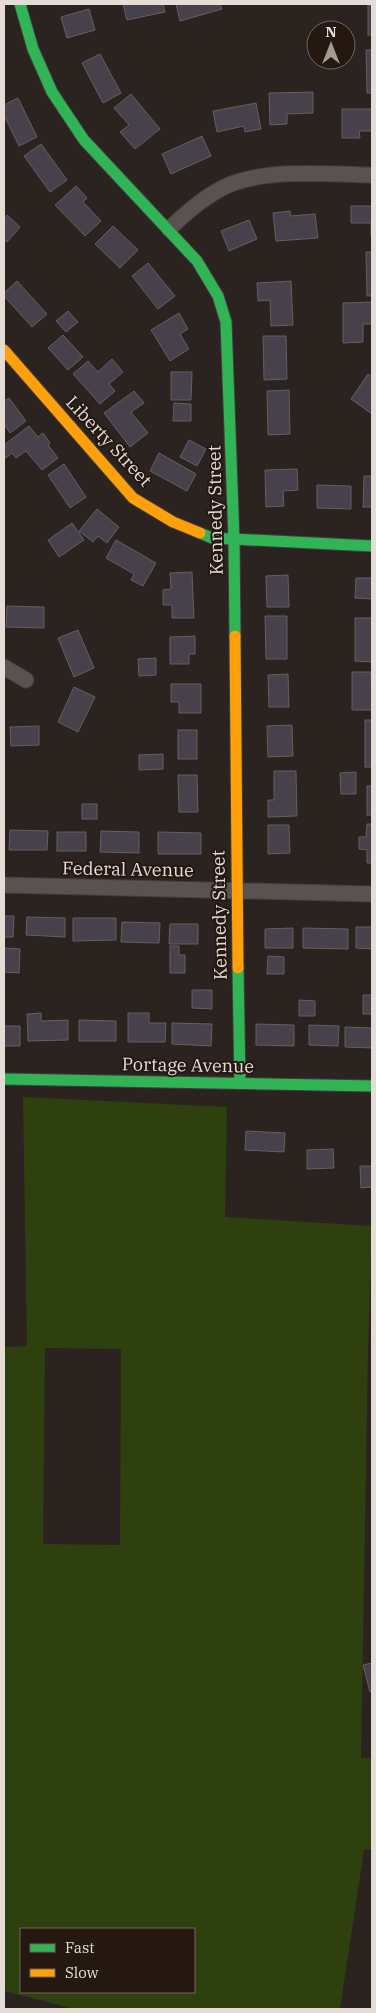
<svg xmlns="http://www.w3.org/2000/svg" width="376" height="2013" font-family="'IBM Plex Serif',serif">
  <rect width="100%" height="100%" fill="#2a231f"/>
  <path fill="#2f400f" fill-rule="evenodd" d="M23,1097L227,1107L225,1217L372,1226L368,1352L361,1758H372V1849L364,1850L340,2009H75L4,1991V1347L27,1346ZM45,1348L121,1349L120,1545L43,1544ZM21,1929H194V1992H21Z"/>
  <g fill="#47414c" stroke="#636060">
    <path d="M123,4H163L165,12L127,20Z"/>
    <path d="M176,4H220L222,9L180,21Z"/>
    <rect x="368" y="5" width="4" height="30"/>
    <path d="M89,9L95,30L67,38L61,17Z"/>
    <path d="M366,50H372V93H367Z"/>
    <path d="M100,54L121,93L103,103L82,63Z"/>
    <path d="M313,92V113L287,114V124L270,125L269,93Z"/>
    <path d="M131,94L160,129L135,149L120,132L129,125L114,108Z"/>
    <path d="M18,98L37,137L19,146L4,115V105Z"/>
    <path d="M256,103L261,129L245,132L244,126L217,132L213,111Z"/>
    <path d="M342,109H372V131H359L360,138H342Z"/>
    <path d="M202,136L211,156L171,174L162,154Z"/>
    <path d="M41,144L67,180L50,192L24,156Z"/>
    <path d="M76,186L87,198L83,202L101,221L85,236L55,205Z"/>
    <path d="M351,206H372V236H371V223H351Z"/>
    <path d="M290,211L291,216L315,214L318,238L276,241L273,213Z"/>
    <path d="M7,215L20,227L7,242L4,239V219Z"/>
    <path d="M249,220L257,239L229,251L221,231Z"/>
    <path d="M113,226L138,250L120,268L95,244Z"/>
    <path d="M366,252H372V296H367Z"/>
    <path d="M148,263L175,296L158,309L132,276Z"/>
    <path d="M17,281L47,314L32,327L4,296V293Z"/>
    <path d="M291,281L293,325L271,326L270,300L258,301L257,283Z"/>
    <path d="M372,302V324H363V342L343,343V303Z"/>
    <path d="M68,311L78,322L66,332L56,321Z"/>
    <path d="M179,313L188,329L180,334L189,349L170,361L151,330Z"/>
    <path d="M63,335L83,357L68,370L48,348Z"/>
    <path d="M263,336H286L287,379L264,380Z"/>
    <path d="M112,359L123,372L109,384L115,391L100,404L73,374L88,361L98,372Z"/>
    <path d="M171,372H192L191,400H171Z"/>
    <path d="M368,374L372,377V414L351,399Z"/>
    <path d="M289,390L290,434L268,435L267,391Z"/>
    <path d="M134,391L144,403L131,412L148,433L130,447L104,413Z"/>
    <path d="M9,398L26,421L10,433L4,424V401Z"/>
    <path d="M174,403L191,404V421H173Z"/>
    <path d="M29,426L38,437L43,433L50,443L48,445L58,458L42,470L26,451L16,458L12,453L6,458L4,455V445Z"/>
    <path d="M189,440L206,449L197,466L180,457Z"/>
    <path d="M159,453L196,474L187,491L150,471Z"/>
    <path d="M64,464L86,497L70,508L48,475Z"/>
    <path d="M297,469L298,490L283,491L284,506L266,507L265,470Z"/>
    <path d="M364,476H372V507H363Z"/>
    <path d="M317,485L351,486V509L317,508Z"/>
    <path d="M97,509L119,527L107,543L98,536L93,542L79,531Z"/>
    <path d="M72,523L84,540L59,557L48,540Z"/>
    <path d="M116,540L156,563L143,586L131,580L134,574L106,558Z"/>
    <path d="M192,572L194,618H172V605H163V590L171,589L170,573Z"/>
    <path d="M288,575L289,607H267L266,576Z"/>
    <path d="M356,578H372V599L355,598Z"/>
    <path d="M7,606L44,607V628L6,627Z"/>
    <path d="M265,616H287V659H266Z"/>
    <path d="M355,618H372V662L355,661Z"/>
    <path d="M78,630L94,668L74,677L58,638Z"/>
    <path d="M195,636V654H189V664H170V637Z"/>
    <path d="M156,658V675L139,676L138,659Z"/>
    <path d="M352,672H371L372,710H352Z"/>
    <path d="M288,674L289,707H269L268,675Z"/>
    <path d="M171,684H201V713H179V702H171Z"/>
    <path d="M74,687L95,697L78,732L58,722Z"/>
    <rect x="365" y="720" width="7" height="47"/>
    <path d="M292,725L293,756L268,757L267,726Z"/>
    <path d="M39,726V745L11,746L10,727Z"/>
    <rect x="178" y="730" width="19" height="29"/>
    <path d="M163,754V769L139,770V755Z"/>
    <path d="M274,771H296L297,816L268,817V800H274Z"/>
    <path d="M356,772V794H341L340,773Z"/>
    <path d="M178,775H197L198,812H179Z"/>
    <rect x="367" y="786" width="5" height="29"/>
    <rect x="82" y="804" width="15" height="15"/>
    <path d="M367,824H372V863H367V850L359,849V837H366Z"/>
    <path d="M268,825H289L290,853L268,854Z"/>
    <path d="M10,830L48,831L47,850H9Z"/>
    <path d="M101,831L139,832V853L100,852Z"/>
    <rect x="57" y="832" width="29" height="19"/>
    <path d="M158,832L201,833V854H158Z"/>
    <path d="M4,916H14L13,937H4Z"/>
    <path d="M27,917L65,918V937L26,935Z"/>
    <path d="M73,918H116V940L73,941Z"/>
    <path d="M122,922L160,923L159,943L121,942Z"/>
    <path d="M170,924H198V944H169Z"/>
    <path d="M356,927H372V949L356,948Z"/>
    <path d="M293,928V948H265V929Z"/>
    <path d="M303,928L348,929V949L303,948Z"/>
    <path d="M170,946H179V955H185V973H170Z"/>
    <path d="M4,948L20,949L19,973L4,972Z"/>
    <path d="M268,956L284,957V974H267Z"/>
    <path d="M192,990H212V1009L192,1008Z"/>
    <path d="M363,995H372V1017V1014H363Z"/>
    <path d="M299,1000L315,1001V1016H299Z"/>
    <path d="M41,1013V1021L68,1020V1040L28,1041L27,1014Z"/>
    <path d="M128,1013H149V1023H166L165,1042H128Z"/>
    <path d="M79,1020L116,1021V1041H79Z"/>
    <path d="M172,1023L212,1024L211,1046L172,1044Z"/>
    <path d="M256,1024L294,1025V1046L256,1045Z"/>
    <path d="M309,1025L339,1026L338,1046L309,1045Z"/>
    <rect x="4" y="1026" width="16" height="20"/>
    <path d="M345,1027L372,1028V1048L345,1047Z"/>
    <path d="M246,1131L285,1133L284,1152L245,1150Z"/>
    <path d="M333,1149L334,1168L307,1169V1150Z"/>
    <path d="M360,1166H372V1187L361,1188Z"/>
    <path d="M372,1663V1691L370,1692L363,1665Z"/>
  </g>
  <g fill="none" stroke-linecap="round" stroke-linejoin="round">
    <g stroke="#443e3b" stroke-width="17">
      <g id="street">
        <path d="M169,229C187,212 207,194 231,184C269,169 331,174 372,175"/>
        <path d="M4,667L26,680"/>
        <path d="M4,885L372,894"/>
      </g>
    </g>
    <g stroke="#443e3b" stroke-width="13">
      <g id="fast">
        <path d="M20,4L33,49L52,92L84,140L197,261L218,296L226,322L234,540L235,636"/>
        <path d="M200,533L212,538L372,546"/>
        <path d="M238,968L240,1083"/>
        <path d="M4,1079L372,1086"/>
      </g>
    </g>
    <g stroke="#443e3b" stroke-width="13">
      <g id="slow">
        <path d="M4,350L133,498L173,522L200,533"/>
        <path d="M235,636L238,968"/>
      </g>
    </g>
    <use href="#street" stroke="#585350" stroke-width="15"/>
    <use href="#fast" stroke="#30b455" stroke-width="11"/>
    <use href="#slow" stroke="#ff9f0a" stroke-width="11"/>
  </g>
  <g text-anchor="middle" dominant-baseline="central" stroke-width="4" stroke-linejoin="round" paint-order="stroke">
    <g font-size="18" fill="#e5dcd6" stroke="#251811">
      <text transform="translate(109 441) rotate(47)">Liberty Street</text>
      <text transform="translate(215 510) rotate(-91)">Kennedy Street</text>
      <text transform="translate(128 869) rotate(1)">Federal Avenue</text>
      <text transform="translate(219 915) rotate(-91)">Kennedy Street</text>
      <text transform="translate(188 1065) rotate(1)">Portage Avenue</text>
    </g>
  </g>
  <rect width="376" height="2013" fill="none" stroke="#e5dcd6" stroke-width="10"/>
  <rect x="20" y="1928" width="175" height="65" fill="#251811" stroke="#726660"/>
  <rect x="30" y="1944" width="25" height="8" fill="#30b455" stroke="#726660"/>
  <text x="65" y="1953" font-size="15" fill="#e5dcd6">Fast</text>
  <rect x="30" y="1969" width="25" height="8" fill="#ff9f0a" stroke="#726660"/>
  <text x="65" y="1978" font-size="15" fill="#e5dcd6">Slow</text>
  <g transform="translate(331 45)"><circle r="24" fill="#251811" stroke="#726660"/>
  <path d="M0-4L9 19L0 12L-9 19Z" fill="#a49b96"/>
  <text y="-8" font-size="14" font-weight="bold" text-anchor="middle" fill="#e5dcd6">N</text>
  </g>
</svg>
